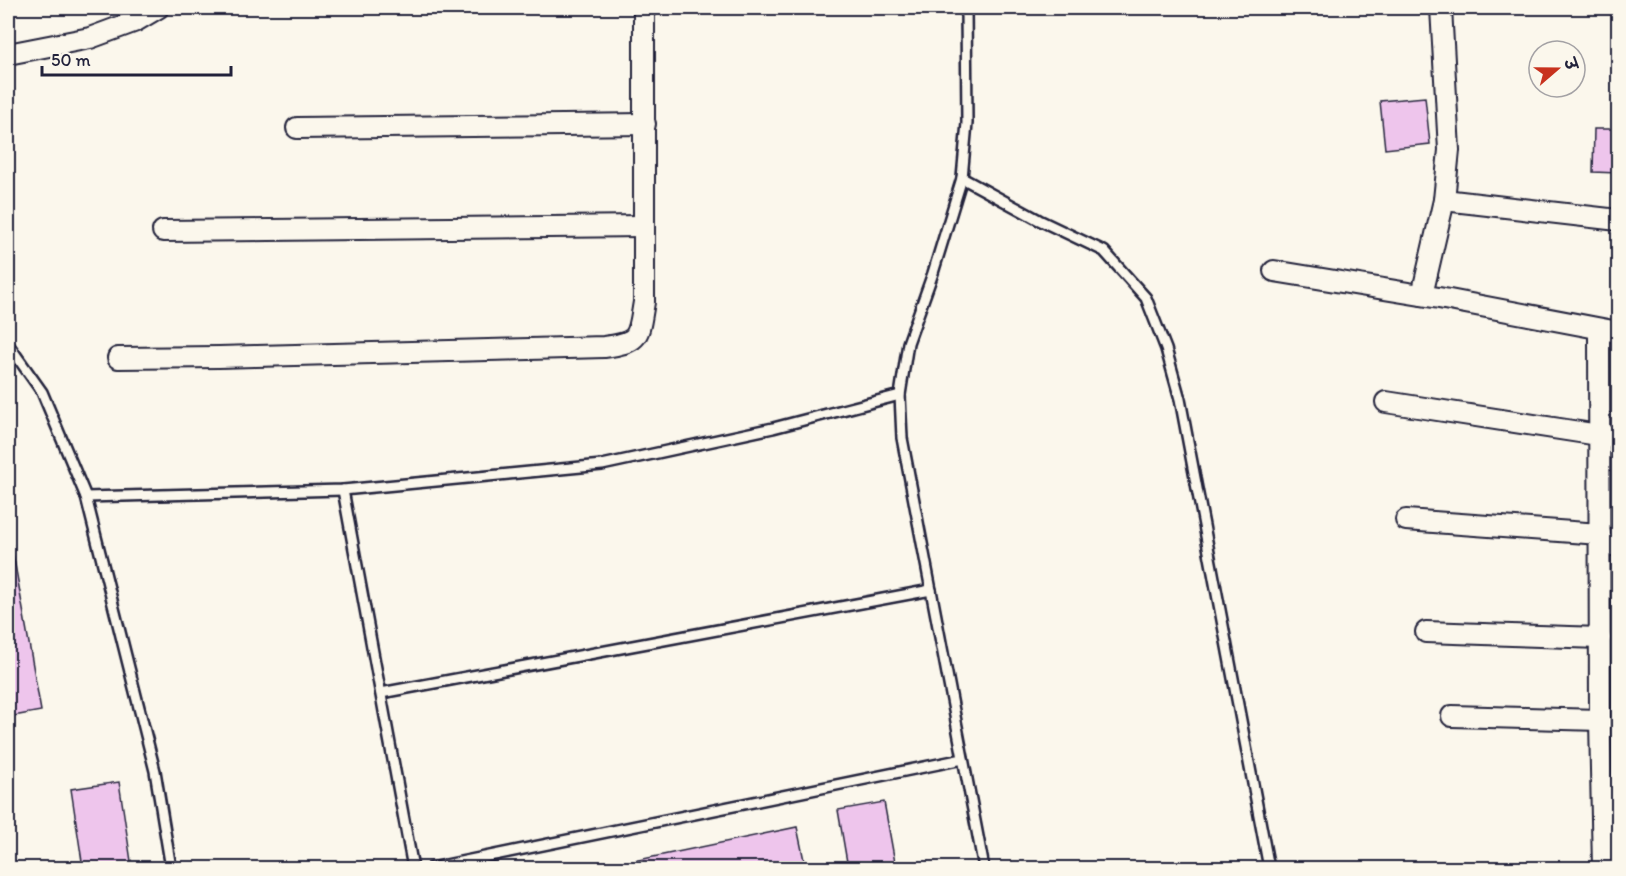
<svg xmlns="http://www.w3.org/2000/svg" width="1626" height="876" font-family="Itim,'Playpen Sans Deva',sans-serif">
  <rect width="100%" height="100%" fill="#fbf7ec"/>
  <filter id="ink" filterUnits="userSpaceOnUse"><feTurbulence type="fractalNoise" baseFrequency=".0167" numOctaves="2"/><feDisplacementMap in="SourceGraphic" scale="12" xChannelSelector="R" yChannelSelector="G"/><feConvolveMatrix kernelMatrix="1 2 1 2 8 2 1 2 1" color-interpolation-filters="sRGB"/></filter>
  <g filter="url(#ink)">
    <g fill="#eec5ec" stroke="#22223b" stroke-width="1.5">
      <path d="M1425,97L1430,144L1385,149L1380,101Z"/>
      <path d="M1594,129H1618V173L1593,172Z"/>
      <path d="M8,525L41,711L8,717Z"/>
      <path d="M119,782L132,868H83L71,789Z"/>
      <path d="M884,802L896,868H848L838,810Z"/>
      <path d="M797,827L805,865L790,868H600Z"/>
    </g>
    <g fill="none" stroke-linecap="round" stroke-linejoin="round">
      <g stroke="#22223b" stroke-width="14">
        <g id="service">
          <path d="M966,8L967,123L962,178L933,273L908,343L900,395L902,438L984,868"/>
          <path d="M962,178L1039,220L1104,251L1146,298L1166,349L1180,399L1269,868"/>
          <path d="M8,344L42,392L86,497L155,771L171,868"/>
          <path d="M343,490L413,868"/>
          <path d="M86,497L343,490L602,465L773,428L900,395"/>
          <path d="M381,693L931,590"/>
          <path d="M431,868L963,759"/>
        </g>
      </g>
      <g stroke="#22223b" stroke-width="24">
        <g id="minor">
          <path d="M8,54L90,38L136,21L158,8"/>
          <path d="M297,128L645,124"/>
          <path d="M1444,200L1618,220"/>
          <path d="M163,231L644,226"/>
          <path d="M1274,271L1439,298L1618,332"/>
          <path d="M1422,295L1444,200L1449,150L1441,8"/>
          <path d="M1599,329L1600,720L1603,868"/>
          <path d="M118,358L219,357L604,347C641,342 638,337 644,302V8"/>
          <path d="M1386,402L1618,438"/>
          <path d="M1406,520L1600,534"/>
          <path d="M1600,545H1618"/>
          <path d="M1426,632L1600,638"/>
          <path d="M1452,716L1600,720"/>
        </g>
      </g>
      <use href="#service" stroke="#fbf7ec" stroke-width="9"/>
      <use href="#minor" stroke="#fbf7ec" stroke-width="20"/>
    </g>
  </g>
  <rect width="1626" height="876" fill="none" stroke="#fbf7ec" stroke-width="30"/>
  <rect x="15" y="15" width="1596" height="846" fill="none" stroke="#22223b" stroke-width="2" filter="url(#ink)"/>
  <g transform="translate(1557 69) rotate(70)"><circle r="28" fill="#fbf7ec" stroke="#a4a2a5" stroke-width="1.5"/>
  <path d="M0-4.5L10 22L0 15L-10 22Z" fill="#c8321e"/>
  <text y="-9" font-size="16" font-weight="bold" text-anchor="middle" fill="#22223b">उ</text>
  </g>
  <path d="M42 66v9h189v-9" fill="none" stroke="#22223b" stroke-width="3"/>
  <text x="51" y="66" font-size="18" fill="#22223b" stroke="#fbf7ec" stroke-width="4.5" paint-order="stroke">50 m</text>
</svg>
